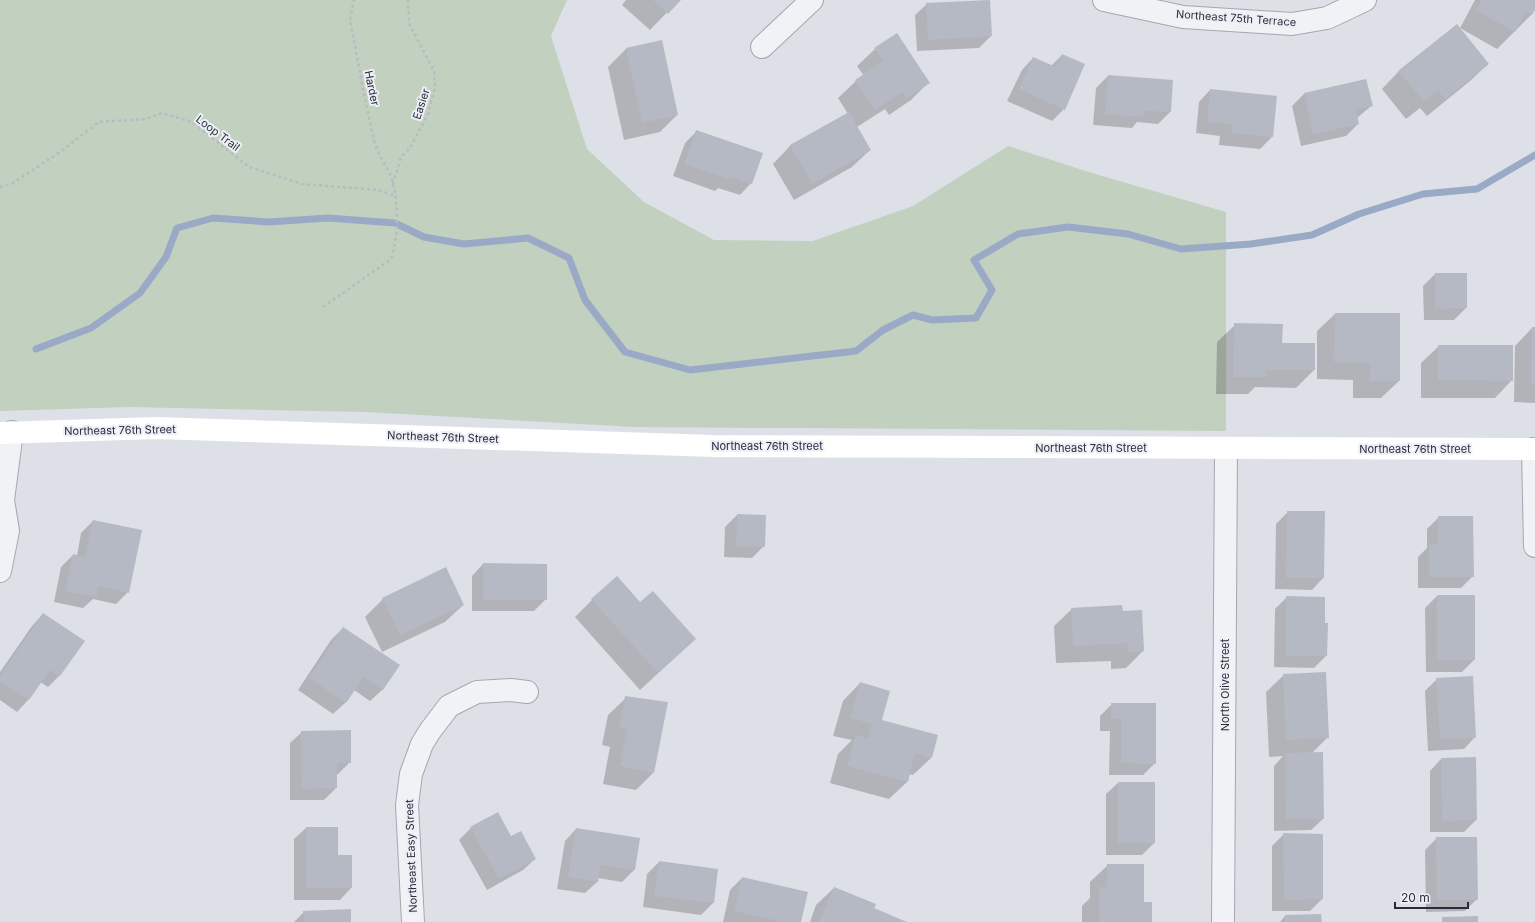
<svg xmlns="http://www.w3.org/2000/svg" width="1535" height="922" font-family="Inter,sans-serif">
  <rect width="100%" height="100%" fill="#dee0e7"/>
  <path fill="#c2d0bf" d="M0,0H567L551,36L587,149L644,202L714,240L813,241L913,206L1008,146L1092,173L1226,212V431L634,427L365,412L129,407L0,411Z"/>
  <g fill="#0003">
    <path d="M626,0H679L650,30L622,5Z"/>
    <path d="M1475,0H1535V8L1531,15L1497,49L1460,28Z"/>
    <path d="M927,4L991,36L979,48L917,51L915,15Z"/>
    <path d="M661,41L677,115L660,132L624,140L608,67L626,49Z"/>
    <path d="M875,49L929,82L911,100L889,115L885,109L857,127L870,150L852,167L794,200L773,164L790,146L848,114L838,98L856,81L864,76L857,66Z"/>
    <path d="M1062,55L1064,109L1052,121L1007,101L1022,70L1033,58L1051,66Z"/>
    <path d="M1488,64L1470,81L1427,116L1420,108L1406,119L1382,89L1399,71Z"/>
    <path d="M1108,76L1170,112L1158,124L1137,122L1132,128L1093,125L1096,88Z"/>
    <path d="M1366,80L1371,106L1357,118L1358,124L1346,136L1301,146L1292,106L1304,94Z"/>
    <path d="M1210,90L1276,97L1272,137L1260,149L1219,145L1220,136L1196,133L1199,102Z"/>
    <path d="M697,131L751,183L740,195L718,188L715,191L673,176L685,143Z"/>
    <path d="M1435,274H1466V308L1454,320H1424L1423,286Z"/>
    <path d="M1335,314H1399V381L1381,398H1353V380L1317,379V331Z"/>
    <path d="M1235,325L1281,344L1314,370L1296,388L1255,387L1248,394H1216L1217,342Z"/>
    <path d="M1532,328H1535V403L1514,402L1515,346Z"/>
    <path d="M1439,346L1512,380L1495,398H1421V363Z"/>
    <path d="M1288,512L1323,578L1312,590L1275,589L1276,524Z"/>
    <path d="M737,515L764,546L752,558L724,557L725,527Z"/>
    <path d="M1439,517L1473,576L1461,588H1418V557L1427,548V529Z"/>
    <path d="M93,521L128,592L116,604L93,599L83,608L54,602L61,567L73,555L77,556L81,533Z"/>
    <path d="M483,564L546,599L534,611H472V576Z"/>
    <path d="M1437,596L1474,660L1462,672H1426L1425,608Z"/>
    <path d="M1287,597L1324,624L1326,656L1314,668L1274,667L1275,609Z"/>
    <path d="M383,599L463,605L445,622L382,652L365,617Z"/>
    <path d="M592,600L640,603L695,639L640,690L575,617Z"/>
    <path d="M1072,609L1143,651L1126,668L1111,669V661L1056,663L1054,626Z"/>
    <path d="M43,614L59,676L48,687L40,682L28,700L17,712L0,700V672L32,626Z"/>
    <path d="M343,628L399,665L382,690L370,701L354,690L345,703L333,714L298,690L331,640Z"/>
    <path d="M1284,675L1328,737L1311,754L1323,819L1311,830L1274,831V766L1283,756L1269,757L1266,692Z"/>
    <path d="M1437,679L1475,737L1464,749L1428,751L1425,691Z"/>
    <path d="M860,683L881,721L931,758L913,775L909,774L907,782L889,799L830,783L838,754L852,740L833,736L843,701Z"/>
    <path d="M626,698L653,773L636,790L603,784L610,747L602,745L608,715Z"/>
    <path d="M1112,704L1155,763L1143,775H1109L1110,731H1100V716Z"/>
    <path d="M302,732L350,762L338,774H336V788L324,800H290V743Z"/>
    <path d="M1441,759L1476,820L1464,832H1430V771Z"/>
    <path d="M1118,783H1154V843L1142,855H1106V794Z"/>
    <path d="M306,828L337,856L351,888L340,900H294V839Z"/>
    <path d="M471,828L511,838L535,859L523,870L487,890L459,840Z"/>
    <path d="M576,829L639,839L634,870L622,882L598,878L597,882L585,893L557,889L565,841Z"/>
    <path d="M1284,834L1322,899L1310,911H1272V846Z"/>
    <path d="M1437,838L1477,899L1465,911L1426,912L1425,850Z"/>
    <path d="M659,862L717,870L713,903L701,915L643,907L647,874Z"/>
    <path d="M1108,865L1143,903L1151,922H1082V906L1090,898V882Z"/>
    <path d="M742,878L800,922H723L730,890Z"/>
    <path d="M834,888L872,909L905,922H810L816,905Z"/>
    <path d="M304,912L350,922H294Z"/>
    <path d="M1285,916L1321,922H1280Z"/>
  </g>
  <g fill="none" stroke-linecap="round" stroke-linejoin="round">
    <path stroke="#9aaac6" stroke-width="7" d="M36,349L91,328L140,293L166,257L177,228L213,218L269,222L328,218L395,223L424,237L464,244L528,238L569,258L585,300L625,352L690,370L856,351L883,330L913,315L932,320L976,318L992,290L974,260L1018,234L1068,227L1128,234L1181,249L1251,244L1312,235L1359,214L1423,194L1477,189L1535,155"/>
  </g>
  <g fill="#b5b9c3">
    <path d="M653,0H681L668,14Z"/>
    <path d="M990,0L992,36L928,40L926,3Z"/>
    <path d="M1482,0H1535V10L1532,15L1526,12L1515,32L1476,10Z"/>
    <path d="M1457,24L1489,64L1445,99L1438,91L1424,102L1398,71Z"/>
    <path d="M897,33L930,83L907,98L903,92L875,110L855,80L883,61L874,48Z"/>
    <path d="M662,40L678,115L642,123L626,48Z"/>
    <path d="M1062,54L1085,64L1065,110L1019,89L1033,57L1056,67Z"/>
    <path d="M1108,75L1173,80L1171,112L1145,111L1144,117L1105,114Z"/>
    <path d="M1366,79L1373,106L1356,110L1359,124L1313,135L1304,93Z"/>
    <path d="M1210,89L1277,96L1273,137L1231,133L1232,124L1207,122Z"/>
    <path d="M849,112L871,150L812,184L790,145Z"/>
    <path d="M696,130L763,153L752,184L729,176L728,179L684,164Z"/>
    <path d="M1435,273H1467V308L1435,309Z"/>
    <path d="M1335,313H1400V381H1370V363L1334,362Z"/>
    <path d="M1234,323L1283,324L1282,343H1315V370H1266V377H1233Z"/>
    <path d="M1532,327H1535V385H1531Z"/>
    <path d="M1438,345H1513V381L1438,380Z"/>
    <path d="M1287,511H1325L1324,578H1286Z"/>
    <path d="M737,514L766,515L765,547L736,546Z"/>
    <path d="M1438,516H1473L1474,577H1429V544H1438Z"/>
    <path d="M93,520L142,530L129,593L98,586L96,597L65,591L73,554L85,557Z"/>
    <path d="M483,563L547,564V600H483Z"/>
    <path d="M446,567L464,605L400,635L382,598Z"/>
    <path d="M617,576L640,602L653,591L696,639L658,673L591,599Z"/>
    <rect x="1437" y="595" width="38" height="65"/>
    <path d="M1286,596L1325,597V623H1328L1327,656H1286Z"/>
    <path d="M1122,605L1123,611L1142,610L1144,651L1128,652V643L1073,646L1071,608Z"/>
    <path d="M43,613L85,641L60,676L50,670L29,700L0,681V676Z"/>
    <path d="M343,627L400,665L383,690L364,677L346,703L309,678Z"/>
    <path d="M1326,672L1329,738L1286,740L1283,674Z"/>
    <path d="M1473,676L1476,738L1440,739L1436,678Z"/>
    <path d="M860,682L890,691L882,720L938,735L932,758L915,753L908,782L847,766L856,735L868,739L872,724L850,718Z"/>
    <path d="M625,696L668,702L654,773L620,766L627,730L619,728Z"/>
    <path d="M1111,703H1156V764L1121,763V719H1111Z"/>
    <path d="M351,730V763H337V788L302,789L301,731Z"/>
    <path d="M1323,752L1324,819H1286L1285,753Z"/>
    <path d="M1476,757L1477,820L1442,821L1441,758Z"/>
    <rect x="1118" y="782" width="37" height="61"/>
    <path d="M498,812L511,836L521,831L536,859L499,879L470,827Z"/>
    <path d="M306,827H338V855H352V888H306Z"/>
    <path d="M576,828L640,838L635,870L601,865L598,882L568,877Z"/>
    <path d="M1283,833L1323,834V899L1284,900Z"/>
    <path d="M1436,837H1477L1478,900H1437Z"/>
    <path d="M659,861L718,869L714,903L654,896Z"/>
    <path d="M1107,864H1144V902H1152V922H1099V887H1107Z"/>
    <path d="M742,877L808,892L801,922H783L734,911Z"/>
    <path d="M834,887L876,904L874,908L907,922H819Z"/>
    <path d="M351,909V922H304L303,911Z"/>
    <path d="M1321,914L1322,922H1285V915Z"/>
    <path d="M1478,916V922H1442V917Z"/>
  </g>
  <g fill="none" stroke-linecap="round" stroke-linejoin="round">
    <g stroke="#a4a7b1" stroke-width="24">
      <g id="street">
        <path d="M1104,0L1183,17L1292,24L1327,18L1365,0"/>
        <path d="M762,47L812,0"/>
        <path d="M1533,449L1535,546"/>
        <path d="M0,571L8,531L3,500L12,432"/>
        <path d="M413,922L407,805L411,774L422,744L430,731L449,706L477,692L511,690L527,692"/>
        <path d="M1223,922L1226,449"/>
      </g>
    </g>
    <g stroke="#b8bbc1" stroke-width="2.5" stroke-dasharray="3 3" stroke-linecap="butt">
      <path d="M393,184L401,157L410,148L428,114L435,87L434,71L409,23L408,0"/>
      <path d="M0,187L13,183L60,152L99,122L146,119L162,113L192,122L249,167L302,184L379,190L395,196"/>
      <path d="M323,307L391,259C399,236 399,196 390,174C385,164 378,154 375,144C365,103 358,61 350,20L354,0"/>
    </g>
    <use href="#street" stroke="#f0f2f5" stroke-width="22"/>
    <path stroke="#fff" stroke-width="22" d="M0,433L156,428L714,446L1535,449"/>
  </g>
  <g text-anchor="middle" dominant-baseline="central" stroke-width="4" stroke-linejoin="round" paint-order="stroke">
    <g font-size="11" fill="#282d3d" stroke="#edeff5">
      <text transform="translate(1236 18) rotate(4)">Northeast 75th Terrace</text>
      <text transform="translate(372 88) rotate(78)">Harder</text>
      <text transform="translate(421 104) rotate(-72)">Easier</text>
      <text transform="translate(218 133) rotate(37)">Loop Trail</text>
      <text transform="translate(120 430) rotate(-1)">Northeast 76th Street</text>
      <text transform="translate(443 437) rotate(2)">Northeast 76th Street</text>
      <text x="767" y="446">Northeast 76th Street</text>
      <text x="1091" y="448">Northeast 76th Street</text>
      <text x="1415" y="449">Northeast 76th Street</text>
      <text transform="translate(1225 685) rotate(-90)">North Olive Street</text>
      <text transform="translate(411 856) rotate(-92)">Northeast Easy Street</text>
    </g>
  </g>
  <path d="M1395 902v6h73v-6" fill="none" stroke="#282d3d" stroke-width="2"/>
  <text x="1401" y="902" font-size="12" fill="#282d3d" stroke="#edeff5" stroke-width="3" paint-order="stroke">20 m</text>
</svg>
